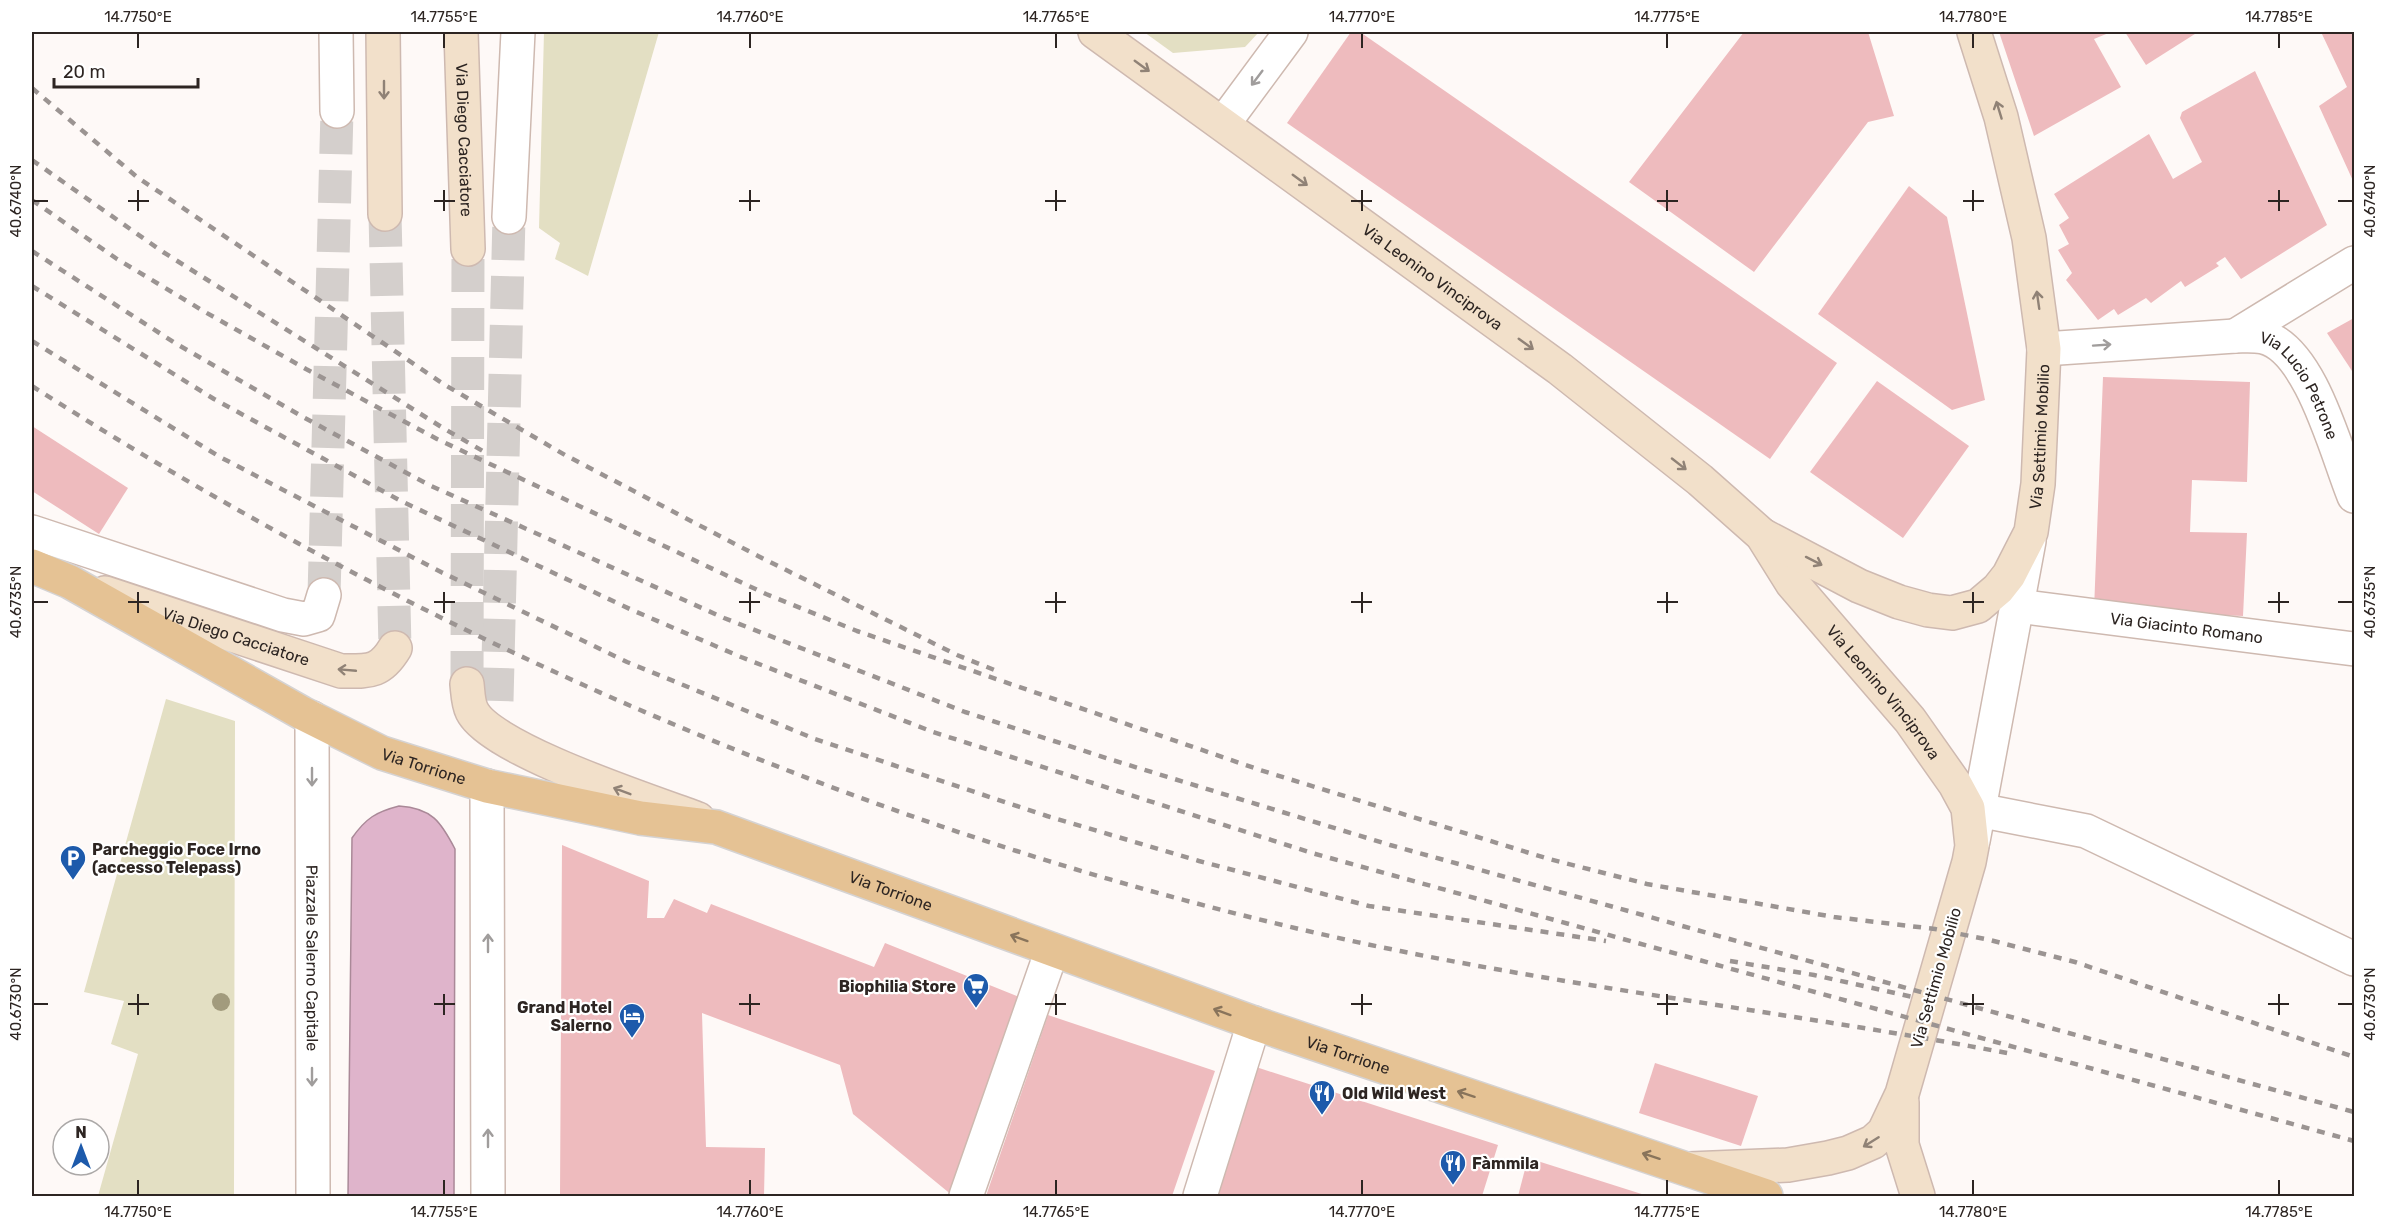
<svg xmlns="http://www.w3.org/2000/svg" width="2386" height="1228" font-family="Rubik,sans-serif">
  <rect width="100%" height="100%" fill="#fef9f7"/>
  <g fill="#e3dfc3">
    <path d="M544,32H659L588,276L555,259L560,243L539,228Z"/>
    <path d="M1144,32H1259L1245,47L1173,53Z"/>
    <path d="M166,699L235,721L234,1196H98L138,1054L111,1044L124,1001L84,992Z"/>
  </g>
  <path fill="#dfb4cb" stroke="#aa8998" stroke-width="1.5" d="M399,806C432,808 441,822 455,849L454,1196H348L352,838C366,818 376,812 399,806Z"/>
  <g fill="#eebbbe">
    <path d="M1351,32H1360L1837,363L1770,459L1287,123Z"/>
    <path d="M1744,32H1868L1894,116L1868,122L1754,272L1629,182Z"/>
    <path d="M1999,32H2111L2094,39L2121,87L2034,136Z"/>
    <path d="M2125,32H2198L2146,65Z"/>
    <path d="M2321,32H2354V183L2319,106L2347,87Z"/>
    <path d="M2255,71L2327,225L2241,279L2225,257L2216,263L2219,266L2185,287L2181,281L2151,303L2146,298L2118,315L2114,309L2098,320L2066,280L2072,273L2058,250L2069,244L2059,225L2069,218L2054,194L2149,134L2173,179L2202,162L2180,118L2182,112Z"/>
    <path d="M1909,186L1947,217L1985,400L1952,410L1818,314Z"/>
    <path d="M2354,318V374L2327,333Z"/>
    <path d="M2103,377L2250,382L2247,482L2192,480L2190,532L2247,533L2243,616L2094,610Z"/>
    <path d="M1877,381L1969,446L1903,538L1810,472Z"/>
    <path d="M32,426L128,488L99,534L32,491Z"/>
    <path d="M562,845L649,881L647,918H664L674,899L707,913L711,904L874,967L885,943L1022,998L953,1196L853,1114L840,1065L702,1013L706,1147L765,1148L764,1196H560Z"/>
    <path d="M1048,1015L1215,1071L1172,1196H986Z"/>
    <path d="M1655,1063L1758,1096L1741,1146L1639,1113Z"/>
    <path d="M1256,1067L1498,1145L1482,1196H1212Z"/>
    <path d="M1528,1158L1648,1196H1518Z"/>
  </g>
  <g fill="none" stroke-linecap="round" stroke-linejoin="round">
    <g stroke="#d4cfcc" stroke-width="33" stroke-dasharray="33 16" stroke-linecap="butt">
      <path d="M324,595L337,111"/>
      <path d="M497,701L509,217"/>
    </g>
    <g stroke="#d4cfcc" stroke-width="33" stroke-dasharray="33 16" stroke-linecap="butt">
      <path d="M385,214L395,648"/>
      <path d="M467,684L468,249"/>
    </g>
    <g stroke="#ceb9b0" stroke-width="36">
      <g id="pedestrian">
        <path d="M336,32L337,111"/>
        <path d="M509,217L518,32"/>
        <path d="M32,532L283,615L304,619L318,615L324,595"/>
        <path id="s1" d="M2018,606L2354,649"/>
        <path d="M1968,808L2086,831L2354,959"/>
      </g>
    </g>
    <g stroke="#ceb9b0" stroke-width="36">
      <g id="minor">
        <path d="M1223,124L1291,32"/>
        <path d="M2235,336L2354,263"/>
        <path id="s2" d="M312,718L313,1196"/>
        <path d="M487,786L488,1196"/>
        <path d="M1973,841L2029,541"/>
        <path d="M966,1196L1052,950"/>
        <path d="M1200,1196L1254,1023"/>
      </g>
    </g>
    <g stroke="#ceb9b0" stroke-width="36">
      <g id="tertiary">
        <path id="s3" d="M2044,349L2235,336C2244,336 2254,335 2263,337C2311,348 2337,455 2354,496"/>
      </g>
    </g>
    <g stroke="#ceb9b0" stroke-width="36">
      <g id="secondary">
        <path d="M383,32L385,214"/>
        <path id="s4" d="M461,32L468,249"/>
        <path id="s5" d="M1095,32L1560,369L1700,480L1762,535L1792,583L1910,720L1955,784L1968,808L1972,846L1969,862L1902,1094L1884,1132L1873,1142L1848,1153L1828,1158L1788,1165L1689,1169"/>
        <path id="s6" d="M1762,535L1859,586L1899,602L1928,610L1952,613L1978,606L1998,589L2009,575L2031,532L2038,484L2044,349L2029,238L2001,117L1974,32"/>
        <path id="s7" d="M105,593L341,671C369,671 380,673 395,648"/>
        <path d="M467,684C468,693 468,703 472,711C491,750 653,802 698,819"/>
        <path d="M1902,1102V1145L1918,1196"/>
      </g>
    </g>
    <g stroke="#d5d3d3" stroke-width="36">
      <g id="primary">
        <path id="s8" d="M32,566L70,582L302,713L382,753L487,786L640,818L716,827L1254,1023L1766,1196"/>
      </g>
    </g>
    <use href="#pedestrian" stroke="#fff" stroke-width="33"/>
    <use href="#minor" stroke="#fff" stroke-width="33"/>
    <use href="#tertiary" stroke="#fff" stroke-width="33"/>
    <use href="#secondary" stroke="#f2e0ca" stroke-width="33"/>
    <use href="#primary" stroke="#e5c294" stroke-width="33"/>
    <g stroke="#9b9492" stroke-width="4.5" stroke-dasharray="8 8" stroke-linecap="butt">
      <path d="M32,88L137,177L445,385L565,455L758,556L957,655L997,671"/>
      <path d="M32,160L163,252L443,428L488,454"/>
      <path d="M32,200L117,259L205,312L306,369L437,439L766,594L857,631L1260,770L1549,859L1647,884L1834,917L1935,929L1990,940L2075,962L2354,1057"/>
      <path d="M32,251L175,343L303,417L429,485L724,618L965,712L1109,759L1390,845L2354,1112"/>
      <path d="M32,286L214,399L401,501L632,610L741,657L933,732L1312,853L2354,1141"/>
      <path d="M32,341L220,457L441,572L627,662L815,739L1047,816L1199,861L1369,906L1606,941"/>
      <path d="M32,386C431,641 871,833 1334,937C1558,987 1787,1011 2012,1054"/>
      <path d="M1730,961L1814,975L1913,997"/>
    </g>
  </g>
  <circle fill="#a29b7d" cx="221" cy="1002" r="9"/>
  <defs><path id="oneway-shaft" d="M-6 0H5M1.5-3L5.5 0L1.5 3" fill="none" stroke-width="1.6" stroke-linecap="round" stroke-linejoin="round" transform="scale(1.5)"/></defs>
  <g stroke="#908276">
    <use href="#oneway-shaft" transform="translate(1142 66) rotate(36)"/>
    <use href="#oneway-shaft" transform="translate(384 90) rotate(90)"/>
    <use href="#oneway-shaft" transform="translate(1999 110) rotate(-107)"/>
    <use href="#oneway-shaft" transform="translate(1300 180) rotate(36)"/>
    <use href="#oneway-shaft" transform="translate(2038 300) rotate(-98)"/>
    <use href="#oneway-shaft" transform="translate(1526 344) rotate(36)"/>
    <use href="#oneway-shaft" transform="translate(1679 464) rotate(38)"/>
    <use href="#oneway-shaft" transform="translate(1814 561) rotate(27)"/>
    <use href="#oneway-shaft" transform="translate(347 670) rotate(-175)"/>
    <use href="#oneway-shaft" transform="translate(622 791) rotate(-159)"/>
    <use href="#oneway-shaft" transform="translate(1871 1142) rotate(148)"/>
  </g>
  <g stroke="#a09d9c">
    <use href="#oneway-shaft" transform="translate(1257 78) rotate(127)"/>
    <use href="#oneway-shaft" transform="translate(2102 345) rotate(-4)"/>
    <use href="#oneway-shaft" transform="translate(312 777) rotate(90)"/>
    <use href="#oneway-shaft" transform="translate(488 943) rotate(-90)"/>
    <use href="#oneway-shaft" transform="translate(312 1077) rotate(90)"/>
    <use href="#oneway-shaft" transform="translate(488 1138) rotate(-90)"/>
  </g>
  <g stroke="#89745b">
    <use href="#oneway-shaft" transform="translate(1019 938) rotate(-160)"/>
    <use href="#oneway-shaft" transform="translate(1222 1012) rotate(-160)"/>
    <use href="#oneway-shaft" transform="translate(1466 1094) rotate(-162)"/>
    <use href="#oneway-shaft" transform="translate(1651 1156) rotate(-162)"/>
  </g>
  <path fill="none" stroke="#2d2522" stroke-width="2" d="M138,33V48M444,33V48M750,33V48M1056,33V48M1362,33V48M1667,33V48M1973,33V48M2279,33V48M138,190V211M444,190V211M750,190V211M1056,190V211M1362,190V211M1667,190V211M1973,190V211M2279,190V211M33,201H48M128,201H149M434,201H455M739,201H760M1045,201H1066M1351,201H1372M1657,201H1678M1963,201H1984M2268,201H2289M2338,201H2353M138,592V613M444,592V613M750,592V613M1056,592V613M1362,592V613M1667,592V613M1973,592V613M2279,592V613M33,602H48M128,602H149M434,602H455M739,602H760M1045,602H1066M1351,602H1372M1657,602H1678M1963,602H1984M2268,602H2289M2338,602H2353M138,994V1015M444,994V1015M750,994V1015M1056,994V1015M1362,994V1015M1667,994V1015M1973,994V1015M2279,994V1015M33,1004H48M128,1004H149M434,1004H455M739,1004H760M1045,1004H1066M1351,1004H1372M1657,1004H1678M1963,1004H1984M2268,1004H2289M2338,1004H2353M138,1180V1195M444,1180V1195M750,1180V1195M1056,1180V1195M1362,1180V1195M1667,1180V1195M1973,1180V1195M2279,1180V1195"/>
  <defs>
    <g id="parking-pin" transform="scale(1.35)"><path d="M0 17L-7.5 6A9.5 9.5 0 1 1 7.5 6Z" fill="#1d5aab" stroke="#fff"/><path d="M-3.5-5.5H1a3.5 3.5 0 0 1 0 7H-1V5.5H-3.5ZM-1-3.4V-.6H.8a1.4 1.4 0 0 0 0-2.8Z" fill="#fff"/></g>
    <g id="supermarket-pin" transform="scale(1.35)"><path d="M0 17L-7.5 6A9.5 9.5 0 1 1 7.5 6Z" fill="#1d5aab" stroke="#fff"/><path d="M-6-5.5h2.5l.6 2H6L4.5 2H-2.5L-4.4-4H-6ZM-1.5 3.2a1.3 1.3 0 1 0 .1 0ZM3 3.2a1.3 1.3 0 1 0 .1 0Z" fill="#fff"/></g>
    <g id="hotel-pin" transform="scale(1.35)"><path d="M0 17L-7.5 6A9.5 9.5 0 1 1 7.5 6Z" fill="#1d5aab" stroke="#fff"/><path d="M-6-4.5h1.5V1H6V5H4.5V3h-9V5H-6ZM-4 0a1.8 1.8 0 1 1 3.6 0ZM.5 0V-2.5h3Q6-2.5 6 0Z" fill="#fff"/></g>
    <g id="restaurant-pin" transform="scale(1.35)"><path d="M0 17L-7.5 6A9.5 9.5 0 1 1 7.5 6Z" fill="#1d5aab" stroke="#fff"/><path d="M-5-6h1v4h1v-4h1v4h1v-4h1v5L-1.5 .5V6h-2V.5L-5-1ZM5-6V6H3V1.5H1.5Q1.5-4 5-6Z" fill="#fff"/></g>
  </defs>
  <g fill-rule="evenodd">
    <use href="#parking-pin" x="73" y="858"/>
    <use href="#supermarket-pin" x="976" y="986"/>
    <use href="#hotel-pin" x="632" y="1016"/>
    <use href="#restaurant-pin" x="1322" y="1093"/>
    <use href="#restaurant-pin" x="1453" y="1163"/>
  </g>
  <g text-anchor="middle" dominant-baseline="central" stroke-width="4.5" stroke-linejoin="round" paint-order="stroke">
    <g font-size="16" fill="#2d2522" stroke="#fff">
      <text stroke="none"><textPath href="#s4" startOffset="108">Via Diego Cacciatore</textPath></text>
      <text stroke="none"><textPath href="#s5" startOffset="417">Via Leonino Vinciprova</textPath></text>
      <text stroke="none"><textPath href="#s3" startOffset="282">Via Lucio Petrone</textPath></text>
      <text stroke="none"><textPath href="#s6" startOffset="422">Via Settimio Mobilio</textPath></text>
      <text stroke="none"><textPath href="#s1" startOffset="170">Via Giacinto Romano</textPath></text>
      <text stroke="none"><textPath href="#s7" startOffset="138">Via Diego Cacciatore</textPath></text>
      <text stroke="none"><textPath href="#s5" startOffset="1035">Via Leonino Vinciprova</textPath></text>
      <text stroke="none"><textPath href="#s8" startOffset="441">Via Torrione</textPath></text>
      <text stroke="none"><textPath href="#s8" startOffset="926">Via Torrione</textPath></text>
      <text stroke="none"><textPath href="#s2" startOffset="240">Piazzale Salerno Capitale</textPath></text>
      <text transform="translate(1936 978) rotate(-74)">Via Settimio Mobilio</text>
      <text stroke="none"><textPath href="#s8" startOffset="1412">Via Torrione</textPath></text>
    </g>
    <g font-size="16" font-weight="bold" fill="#2d2522" stroke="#fff" text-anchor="start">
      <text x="92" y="849">Parcheggio Foce Irno<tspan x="92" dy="18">(accesso Telepass)</tspan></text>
      <text x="956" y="986" text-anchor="end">Biophilia Store</text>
      <text x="612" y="1007" text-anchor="end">Grand Hotel<tspan x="612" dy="18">Salerno</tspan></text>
      <text x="1342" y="1093">Old Wild West</text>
      <text x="1472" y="1163">Fàmmila</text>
    </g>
  </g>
  <rect width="2386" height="1228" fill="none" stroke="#ffffff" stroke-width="66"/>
  <g transform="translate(81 1147)"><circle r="28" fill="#ffffff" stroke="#aba8a7" stroke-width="1.5"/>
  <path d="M0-4.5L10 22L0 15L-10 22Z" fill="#1d5aab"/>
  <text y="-9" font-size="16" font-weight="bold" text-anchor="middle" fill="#2d2522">N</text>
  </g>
  <path d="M54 78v9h144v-9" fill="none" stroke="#2d2522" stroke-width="3"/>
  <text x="63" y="78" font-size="18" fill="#2d2522" stroke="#ffffff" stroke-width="4.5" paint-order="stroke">20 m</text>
  <rect x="33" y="33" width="2320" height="1162" fill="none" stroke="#2d2522" stroke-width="2"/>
  <g font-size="15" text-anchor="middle" fill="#2d2522">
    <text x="138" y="22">14.7750°E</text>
    <text x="444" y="22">14.7755°E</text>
    <text x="750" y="22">14.7760°E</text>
    <text x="1056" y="22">14.7765°E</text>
    <text x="1362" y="22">14.7770°E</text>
    <text x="1667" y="22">14.7775°E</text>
    <text x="1973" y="22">14.7780°E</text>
    <text x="2279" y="22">14.7785°E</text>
    <text transform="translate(16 201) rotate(-90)" y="5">40.6740°N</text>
    <text transform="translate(2370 201) rotate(-90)" y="5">40.6740°N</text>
    <text transform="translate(16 602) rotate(-90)" y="5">40.6735°N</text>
    <text transform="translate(2370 602) rotate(-90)" y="5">40.6735°N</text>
    <text transform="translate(16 1004) rotate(-90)" y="5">40.6730°N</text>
    <text transform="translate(2370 1004) rotate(-90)" y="5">40.6730°N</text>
    <text x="138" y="1217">14.7750°E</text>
    <text x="444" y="1217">14.7755°E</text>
    <text x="750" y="1217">14.7760°E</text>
    <text x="1056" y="1217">14.7765°E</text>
    <text x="1362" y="1217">14.7770°E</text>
    <text x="1667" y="1217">14.7775°E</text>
    <text x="1973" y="1217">14.7780°E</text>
    <text x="2279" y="1217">14.7785°E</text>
  </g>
</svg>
